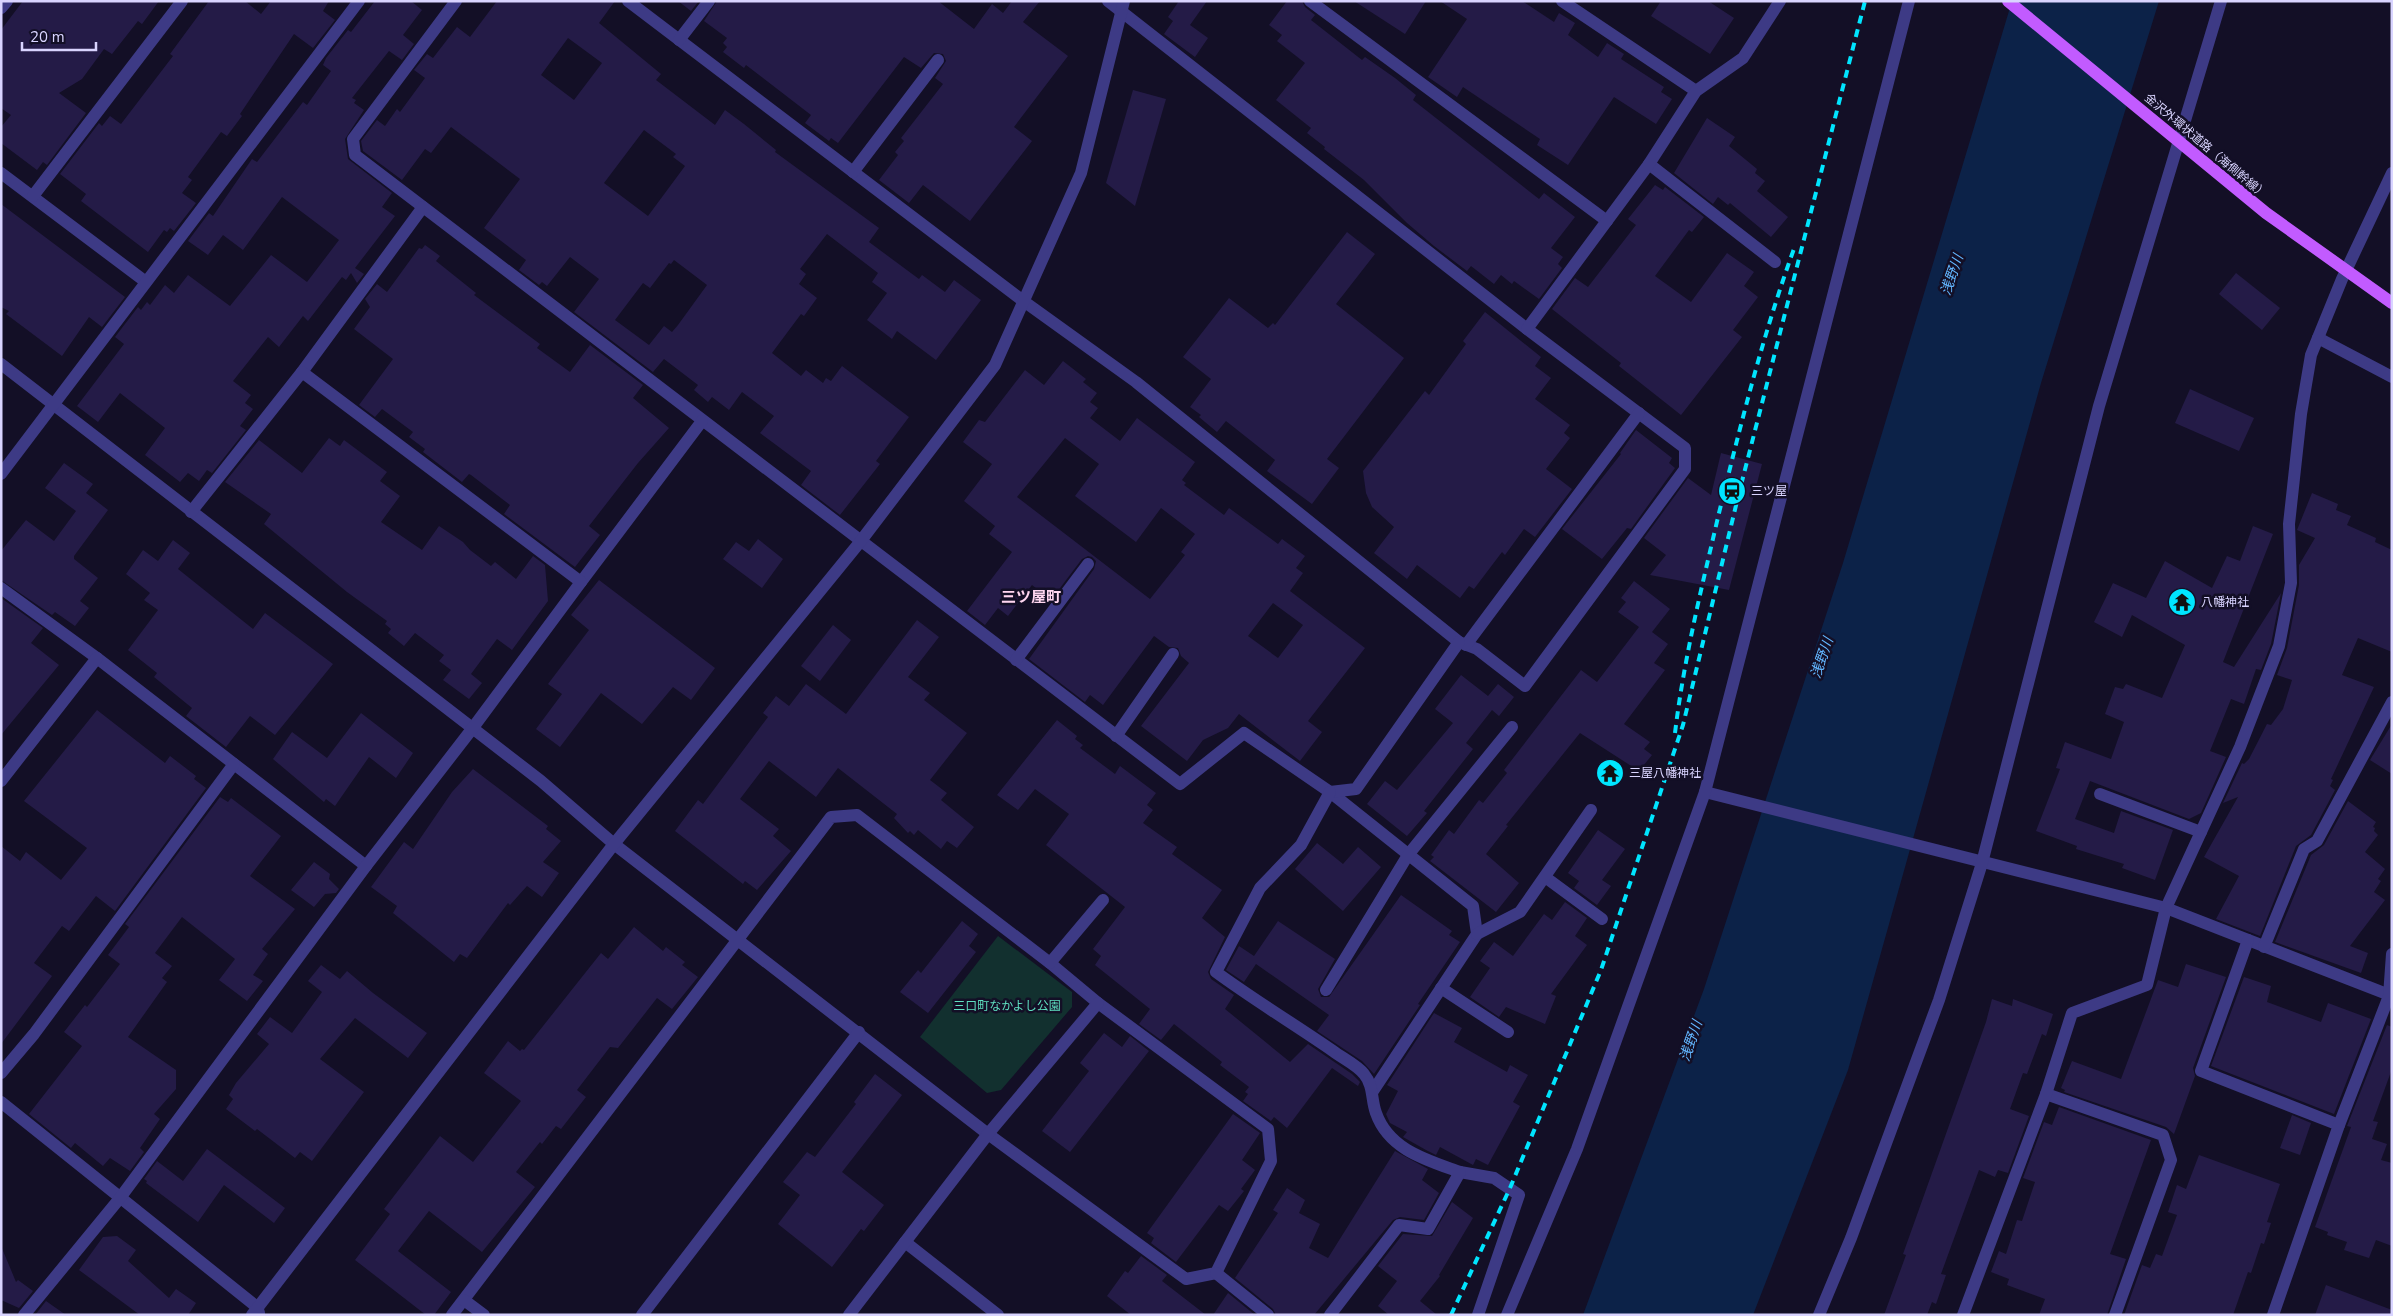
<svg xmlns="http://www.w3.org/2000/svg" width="2393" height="1316" font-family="'Nunito Sans','Noto Sans JP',sans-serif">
  <rect width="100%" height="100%" fill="#130f26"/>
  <path fill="#12302f" d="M998,936L1072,992V1007L1001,1090L987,1093L920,1037Z"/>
  <path fill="#0c2248" d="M2012,1H2159L2041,383L1848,1070L1753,1315H1583L1704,989L1843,563Z"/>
  <g fill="#241b47" fill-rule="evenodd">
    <path d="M23,1H159L142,24L138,21L112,54L104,49L82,79L59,93L86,113L47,165L43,162L37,170L1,143V127L11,115L1,108V30Z"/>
    <path d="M209,1H245L261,14L271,1H329L323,11L335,20L313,48L294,34L240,114L242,116L227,136L221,132L188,177L192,180L182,193L196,203L174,231L170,228L167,232L164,230L148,252L81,201L86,194L60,174L99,123L102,126L110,116L121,124L173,56L170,54Z"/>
    <path d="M375,1H411L422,10L403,35L414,44L402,60L389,51L352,98L356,100L354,103L364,110L345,139L348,159L392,193L382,207L395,216L355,268L364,274L357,283L351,273L346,280L342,277L308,321L303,316L279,347L268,337L233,381L251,395L245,403L253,409L240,426L246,430L212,473L207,470L199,481L188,473L180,482L145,455L165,428L120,393L98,422L77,406L124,344L115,337L138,307L141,310L147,302L150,305L165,285L174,293L188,275L230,306L271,255L307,282L339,240L282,197L243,250L223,235L208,255L188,241L209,213L213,216L252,159L257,162L303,102L307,105L331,71L323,65L326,58L348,30L351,32Z"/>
    <path d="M497,1H615L599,23L661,74L656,80L715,125L725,110L744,124L776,150L775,152L879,228L869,242L919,279L922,275L945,292L954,280L981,300L936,360L897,331L892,339L867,320L887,293L872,282L878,273L827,234L800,269L806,274L799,284L817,298L804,316L801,314L772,353L801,376L806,370L823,383L826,378L831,381L842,366L909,417L876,461L880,464L840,515L801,485L811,471L760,433L774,416L742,392L729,410L712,397L708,402L694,390L698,385L664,359L653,372L574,312L599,279L570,257L547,286L542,282L539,285L519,270L526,260L484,228L520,179L491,157L451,127L431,153L425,149L402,180L363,151L361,141L377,120L385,126L397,109L400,112L425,78L414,70L427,54L433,58L457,27L470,37ZM568,38L602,63L574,100L541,75ZM644,130L676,154L673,157L685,166L648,216L604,183ZM674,260L707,285L678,325L672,332L664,326L649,345L615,320L643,283L650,288L669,263L671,264Z"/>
    <path d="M678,1H699L691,11Z"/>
    <path d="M717,1H938L974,29L992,4L1003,13L1012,1H1040L1023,22L1068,56L1014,127L1032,141L970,221L923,185L909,203L879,180L898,155L895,152L904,141L901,138L943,84L935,78L946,61L943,54L934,53L921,68L904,57L838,143L831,138L829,141L805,123L811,115L746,65L744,68L723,52L727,47L723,43L727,38L704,21Z"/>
    <path d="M1179,1H1207L1190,25L1208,38L1195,57L1164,34L1173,21L1168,17Z"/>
    <path d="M1287,1H1302L1305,7L1315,15L1311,20L1362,60L1365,57L1395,78L1416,95L1413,100L1539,199L1544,193L1575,217L1551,248L1563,257L1558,264L1562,268L1539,299L1514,281L1512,284L1501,275L1494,284L1471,266L1467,271L1434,246L1407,223L1364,180L1324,149L1325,147L1307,133L1311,128L1276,100L1305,63L1277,41L1282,35L1269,25Z"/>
    <path d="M1354,1H1426L1405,34Z"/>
    <path d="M1440,1H1522L1554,22L1559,13L1575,23L1568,35L1598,57L1607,43L1624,54L1621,59L1664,87L1661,92L1672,99L1656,124L1614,97L1568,165L1537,145L1540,139L1463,87L1457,97L1428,77L1467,19Z"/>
    <path d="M1661,1H1708L1734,18L1710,54L1651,16Z"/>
    <path d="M1133,90L1166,99L1135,206L1106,183Z"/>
    <path d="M1707,118L1735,137L1729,146L1757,169L1755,173L1765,181L1757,191L1788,217L1771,237L1730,203L1728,205L1718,197L1713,204L1674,173Z"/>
    <path d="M1655,185L1663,190L1665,187L1704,217L1692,232L1689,230L1655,276L1691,302L1727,253L1754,272L1744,286L1758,297L1733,330L1742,337L1681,415L1619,366L1621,363L1552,309L1575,278L1588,287L1636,225L1628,219Z"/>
    <path d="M1,204L125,297L102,327L89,317L62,356L6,314L9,311L1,307Z"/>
    <path d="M1347,232L1375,254L1336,304L1404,358L1327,459L1339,468L1312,504L1267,471L1275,460L1226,421L1217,432L1199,417L1201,415L1190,407L1211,379L1183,357L1229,298L1268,328L1273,323L1275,325Z"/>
    <path d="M425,245L440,256L436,261L476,293L474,295L540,344L537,348L570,372L590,345L643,385L633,398L669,428L638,463L589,526L600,535L575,567L504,514L510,505L471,475L469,474L462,482L423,452L425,449L409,437L413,432L382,409L375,417L359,405L393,359L354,329L370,307L365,299L377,284L387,292L419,248L422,249Z"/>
    <path d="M2236,273L2280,308L2262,330L2219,294Z"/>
    <path d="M1485,312L1541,357L1535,366L1551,378L1535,399L1570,425L1564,433L1570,438L1546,469L1572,489L1535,537L1524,529L1505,555L1502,552L1474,589L1469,586L1460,598L1417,565L1407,579L1374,553L1394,527L1372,507L1366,493L1363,471L1425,391L1429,395L1466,344L1463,341Z"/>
    <path d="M1063,361L1086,379L1083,382L1097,393L1090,402L1098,408L1090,418L1120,441L1137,418L1195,462L1182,480L1186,483L1184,485L1224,515L1229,508L1278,544L1282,539L1305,556L1296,568L1303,573L1290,591L1365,648L1308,721L1322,732L1300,761L1239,714L1228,728L1203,740L1187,761L1141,726L1189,663L1181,656L1178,648L1169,647L1154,636L1103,705L1090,695L1085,702L1029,659L1094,569L1096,561L1092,557L1088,556L1082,559L1051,600L1032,585L1008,616L998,608L985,625L967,611L1012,552L989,534L995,526L964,501L992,464L963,442L979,420L985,422L1025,370L1044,385ZM1065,438L1099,464L1075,496L1136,542L1161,508L1195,534L1181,552L1185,555L1150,599L1017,497ZM1273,603L1303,625L1278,658L1248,636Z"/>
    <path d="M2190,389L2254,418L2239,451L2175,423Z"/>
    <path d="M1636,430L1672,458L1669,463L1675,468L1631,529L1627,528L1602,559L1562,529L1621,454L1620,453Z"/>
    <path d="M329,438L340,446L344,440L387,472L380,481L400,496L381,522L422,550L439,526L463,542L470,550L491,566L495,562L516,579L533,556L545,565L548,601L512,650L497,639L471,674L482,683L469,699L443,680L451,670L439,661L444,655L415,633L404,646L388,633L391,629L385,624L387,621L347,592L264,524L271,514L225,482L259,440L302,473Z"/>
    <path d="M1721,453L1762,464L1729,590L1650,575L1666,555L1644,538L1688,478L1711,495Z"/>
    <path d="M64,463L93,484L86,493L108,510L74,556V559L98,578L80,601L89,608L75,626L55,612L52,615L1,580V551L26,520L54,541L76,511L45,488Z"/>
    <path d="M2312,493L2338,504L2336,510L2351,516L2347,525L2376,538L2375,542L2392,550V652L2358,638L2342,675L2374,687L2331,779L2333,780L2330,786L2335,790L2311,835L2296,846L2260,936L2216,919L2239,876L2204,857L2238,797L2223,803L2242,763L2244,764L2249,759L2267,724L2271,725L2283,709L2292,680L2277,675L2287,648L2299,585V565L2315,538L2297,530Z"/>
    <path d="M2253,526L2273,534L2223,662L2234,667L2281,593L2271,644L2261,670L2256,669L2244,704L2231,699L2210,751L2226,757L2201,813L2189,819L2090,781L2075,819L2114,833L2121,811L2173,830L2155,880L2122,868L2124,864L2076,849L2077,846L2036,831L2060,769L2056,768L2065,742L2111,759L2124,722L2105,714L2115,687L2123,689L2126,684L2162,698L2185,645L2132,615L2122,637L2094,622L2113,583L2146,598L2165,561L2212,588L2227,556L2240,561Z"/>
    <path d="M758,539L783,559L762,588L723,559L736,542L749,551Z"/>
    <path d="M173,540L190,553L178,569L253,629L265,613L333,664L275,735L250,716L226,747L186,716L192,708L154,677L157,673L128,650L158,610L144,600L150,593L126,574L143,550L158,561Z"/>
    <path d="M599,580L715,668L691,700L673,687L642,724L601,693L560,747L536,729L562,694L548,684L589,630L571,615Z"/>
    <path d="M1634,581L1670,609L1652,632L1668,644L1654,663L1665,670L1624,724L1650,742L1644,749L1652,755L1639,771L1580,733L1506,825L1508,826L1486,854L1519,883L1496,912L1430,861L1434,857L1431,855L1449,830L1454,834L1479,800L1483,803L1507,773L1504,770L1581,670L1597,682L1639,627L1618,612L1626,602L1621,598Z"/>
    <path d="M1,598L43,628L31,643L59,665L1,735Z"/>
    <path d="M917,620L939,637L908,677L930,693L924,700L967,733L930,780L947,793L941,800L974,827L957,848L947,841L941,849L918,830L914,835L910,831L908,833L894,818L897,814L838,768L816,797L769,761L740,799L779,829L773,836L791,851L757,890L745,881L743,884L675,831L698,800L703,804L768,717L763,713L776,696L789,706L806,684L846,714Z"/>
    <path d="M833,625L851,640L820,681L801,666Z"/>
    <path d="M1461,675L1488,696L1498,684L1514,697L1499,716L1492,710L1466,743L1473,749L1424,811L1427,813L1407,836L1367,804L1385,781L1397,790L1453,723L1435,709Z"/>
    <path d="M97,710L165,763L170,756L196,776L194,779L206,788L115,911L96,896L69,931L62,926L34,963L52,976L1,1044V846L20,861L26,852L61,880L87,848L24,801Z"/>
    <path d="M361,713L413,753L396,778L369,757L335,806L326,799L324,802L273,759L292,732L327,758Z"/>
    <path d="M1057,720L1077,736L1075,739L1083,745L1080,748L1115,774L1120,766L1156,793L1147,805L1153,810L1143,823L1177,847L1172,854L1222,890L1202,918L1225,937L1208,972L1211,979L1234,995L1225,1009L1290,1062L1308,1044L1352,1074L1360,1082L1358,1086L1332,1068L1287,1128L1274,1117L1271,1121L1243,1101L1248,1094L1245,1092L1249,1087L1220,1065L1222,1062L1174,1024L1161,1040L1139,1024L1150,1009L1095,965L1101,956L1093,949L1125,907L1046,845L1069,814L1035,789L1018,810L997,795Z"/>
    <path d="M2392,724V774L2370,760Z"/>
    <path d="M473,769L548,826L546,829L561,841L543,862L559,873L542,897L527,886L510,905L508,903L467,958L460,954L454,962L393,913L397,906L371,887L404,842L413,849L452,792Z"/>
    <path d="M220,797L228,802L231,798L281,836L250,876L295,909L262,949L268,954L253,975L263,981L247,1001L219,980L235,959L182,917L155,953L172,966L162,978L167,982L128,1037L176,1070V1089L154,1114L160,1119L140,1148L144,1152L130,1171L110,1158L103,1166L75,1143L71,1148L29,1114L82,1046L64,1032L85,1005L87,1007L120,964L108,955L129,927L125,924Z"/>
    <path d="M2348,801L2376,822L2373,827L2375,828L2374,831L2378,835L2365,852L2385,869L2378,879L2381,881L2374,892L2385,900L2350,946L2368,953L2361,973L2275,942L2311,855L2324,845Z"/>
    <path d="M1598,830L1625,849L1602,880L1611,886L1597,905L1574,888L1579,881L1568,873Z"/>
    <path d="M1317,843L1343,864L1358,847L1381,867L1343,911L1295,869Z"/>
    <path d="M314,862L330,874L329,879L339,889L336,893L325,894L314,907L291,890Z"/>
    <path d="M1401,895L1452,931L1449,935L1460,942L1418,1004L1420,1005L1374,1074L1362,1061L1317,1031L1329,1015L1256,964L1244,982L1226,970L1239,946L1254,956L1278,921L1335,959L1318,989L1321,997H1329Z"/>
    <path d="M1565,902L1587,918L1575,936L1587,945L1551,994L1556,996L1545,1024L1506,1007L1499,1017L1470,997L1490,968L1480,961L1494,942L1513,956L1544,914L1552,920Z"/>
    <path d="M962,921L978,934L969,946L976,952L928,1013L900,992L918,970L921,973Z"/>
    <path d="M634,927L663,951L666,947L685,962L682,965L698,977L672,1009L657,998L618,1048L610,1047L577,1090L586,1097L561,1129L556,1126L542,1144L540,1142L516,1172L535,1187L482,1252L429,1211L398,1251L451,1292L434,1315H426L355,1260L390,1214L384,1209L440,1136L473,1162L521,1101L484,1073L508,1041L520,1051L522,1049L524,1050L601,953L608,959Z"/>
    <path d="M2186,964L2226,977L2193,1068L2195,1076L2174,1134L2166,1127L2064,1092L2065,1090L2061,1088L2072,1061L2121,1079L2158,980L2178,987Z"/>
    <path d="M321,965L340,979L347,971L373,993L427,1033L408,1058L355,1018L320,1059L364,1092L312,1161L300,1152L295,1158L257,1129L255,1131L226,1109L233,1099L229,1095L236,1083L269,1044L257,1034L270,1017L292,1033L322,992L308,981Z"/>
    <path d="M2244,977L2271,986L2267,1002L2321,1022L2328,1003L2371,1019L2334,1114L2211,1066Z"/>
    <path d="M1992,999L2012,1006L2013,999L2053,1014L2046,1036L2042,1034L2027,1074L2023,1073L2010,1109L2029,1116L2008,1173L1998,1170L1995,1177L1979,1170L1941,1274L1946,1275L1936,1304L1932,1302L1927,1315H1884L1906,1255L1903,1254L1986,1022Z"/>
    <path d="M1434,1013L1462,1028L1454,1042L1507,1072L1510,1065L1528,1075L1513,1102L1520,1106L1488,1165L1476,1159L1473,1165L1440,1147L1436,1155L1426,1150L1403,1137L1407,1132L1390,1123L1386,1114L1398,1091L1387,1085Z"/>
    <path d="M2387,1025L2392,1027V1069L2373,1121L2378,1122L2372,1139L2387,1144L2381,1160L2392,1163V1246L2376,1240L2369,1258L2344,1250L2347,1242L2327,1235L2328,1232L2315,1227L2351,1127L2347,1126Z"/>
    <path d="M1104,1033L1122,1047L1130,1036L1149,1051L1070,1152L1042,1131L1089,1071L1080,1063Z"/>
    <path d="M875,1074L902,1095L842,1172L884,1205L864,1231L861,1229L832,1267L778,1224L800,1195L783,1182L807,1152L815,1157L856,1104L854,1102Z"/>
    <path d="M2059,1107L2151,1140L2110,1254L2126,1259L2107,1315H2039L2045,1299L2007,1285L2009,1279L1991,1272L1999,1251L2006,1254L2017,1220L2022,1221L2035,1182L2023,1178L2044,1122L2052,1125Z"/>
    <path d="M1233,1114L1260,1133L1242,1160L1255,1170L1241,1189L1244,1191L1228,1211L1219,1205L1176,1262L1151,1243L1154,1238L1147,1233Z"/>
    <path d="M2292,1115L2311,1123L2300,1155L2280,1148Z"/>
    <path d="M207,1149L285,1208L274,1223L224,1185L198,1222L146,1183L147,1181L144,1179L157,1161L183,1181Z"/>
    <path d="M1395,1151L1428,1169L1422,1180L1439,1193L1424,1220L1400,1217L1393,1220L1314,1315H1276L1273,1309L1235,1278L1278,1213L1273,1210L1287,1188L1305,1200L1299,1213L1320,1224L1309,1248L1328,1258Z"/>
    <path d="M2199,1155L2280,1184L2267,1222L2271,1223L2264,1244L2261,1243L2251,1273L2248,1272L2233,1315H2124L2142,1265L2150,1268L2156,1254L2162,1256L2177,1215L2168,1212L2177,1185L2186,1189Z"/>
    <path d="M1452,1202L1473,1218L1439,1275L1440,1276L1420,1301L1437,1315H1389L1378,1306L1397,1281L1378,1266L1403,1234L1432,1236Z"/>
    <path d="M117,1236L136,1250L128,1261L169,1298L176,1289L196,1303L188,1315H140L79,1270L103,1237Z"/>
    <path d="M1,1246L16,1282L18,1280L33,1291L19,1308L1,1300Z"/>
    <path d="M1141,1256L1167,1275L1162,1281L1206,1315H1131L1107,1296L1125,1271L1128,1273Z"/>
    <path d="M2326,1285L2392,1310V1315H2315Z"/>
    <path d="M1228,1293L1255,1315H1213Z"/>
    <path d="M46,1301L66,1315H35Z"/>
  </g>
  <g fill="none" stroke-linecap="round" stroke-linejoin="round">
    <g stroke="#3d3a85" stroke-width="12">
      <path d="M456,1L353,139L355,155L1180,784L1244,733L1330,792L1473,906L1477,934L1373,1091"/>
      <path d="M628,1L1022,300L1136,382L1459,642L1477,649L1525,686L1685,469V448L1527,329L1108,1"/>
      <path d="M1310,1L1607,221"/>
      <path d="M1562,1L1696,91"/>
      <path d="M1,8L7,1"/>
      <path d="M679,40L709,1"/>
      <path d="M1649,164L1775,262"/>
      <path d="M853,172L938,60"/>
      <path d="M1,173L146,282"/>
      <path d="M33,196L182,1"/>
      <path d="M1527,329L1649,164L1696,91L1743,58L1780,1"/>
      <path d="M2318,338L2392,377"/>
      <path d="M1,364L541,781L614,844L988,1134L1186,1279L1216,1273L1271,1161L1268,1129L1098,1003L1050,963L857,815L831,817L452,1315"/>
      <path d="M302,372L423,207"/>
      <path d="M1,474L359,1"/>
      <path d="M581,582L702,421"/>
      <path d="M1,588L97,658L366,866"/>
      <path d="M1466,645L1639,413"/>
      <path d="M1016,660L1088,564"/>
      <path d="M1116,736L1173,654"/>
      <path d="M1,781L97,658"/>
      <path d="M1330,792L1356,789L1459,642"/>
      <path d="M1705,792L2166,908L2392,996"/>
      <path d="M2100,794L2201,832"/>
      <path d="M1545,877L1602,919"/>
      <path d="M1477,934L1520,912L1591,810"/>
      <path d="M2248,940L2201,1071L2339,1125"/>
      <path d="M2264,947L2304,849L2317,841L2392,702"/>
      <path d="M1050,963L1103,900"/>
      <path d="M1441,988L1508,1032"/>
      <path d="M1326,990L1408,855L1512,727"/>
      <path d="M1,1073L34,1034L234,764"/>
      <path d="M2046,1094L2163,1135L2171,1160L2115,1315"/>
      <path d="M1,1102L257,1307L259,1313"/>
      <path d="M1460,1172L1494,1178L1519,1195L1478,1315"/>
      <path d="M905,1242L998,1315"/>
      <path d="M1216,1273L1268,1315"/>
      <path d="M464,1300L484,1315"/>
      <path d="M24,1315L120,1198L366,866L472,729L581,582L302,372L191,512"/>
      <path d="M252,1315L614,844L860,542L995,365L1081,173L1124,1"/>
      <path d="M642,1315L859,1032"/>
      <path d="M849,1315L988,1134L1098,1003"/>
      <path d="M1330,1315L1399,1225L1428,1229L1460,1172C1427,1160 1389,1150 1376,1113C1371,1100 1374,1086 1364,1074C1357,1065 1342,1058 1333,1051C1294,1024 1254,1000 1216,972L1260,888L1301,845L1330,792"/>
      <path d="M1507,1315L1577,1149L1705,792L1909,1"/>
      <path d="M1819,1315L1851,1238L1939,1000L1982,863L2099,406L2221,1"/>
      <path d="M1963,1315L2046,1094L2072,1013L2147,985L2166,908L2240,747L2279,646L2291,583L2289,524L2301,414L2311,355L2342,279L2392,173"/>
      <path d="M2273,1315L2339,1125L2389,996L2392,954"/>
    </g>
    <path stroke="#c25bff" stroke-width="12" d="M2008,1L2266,213L2392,303"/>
    <g stroke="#00e5ff" stroke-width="4" stroke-dasharray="8 6" stroke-linecap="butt">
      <path d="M1675,733C1684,658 1702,586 1719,513C1741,423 1763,334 1795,246"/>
      <path d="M1451,1315L1510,1188L1601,970L1683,725L1739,493L1865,1"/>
    </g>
  </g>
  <defs>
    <g id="station-disc" transform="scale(1.4375)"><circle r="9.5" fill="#00e5ff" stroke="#130f26"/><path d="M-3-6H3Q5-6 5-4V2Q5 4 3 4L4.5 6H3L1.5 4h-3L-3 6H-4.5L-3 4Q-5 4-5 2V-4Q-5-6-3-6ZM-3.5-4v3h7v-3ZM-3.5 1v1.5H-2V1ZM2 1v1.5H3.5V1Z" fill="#111"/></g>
    <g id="temple-disc" transform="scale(1.4375)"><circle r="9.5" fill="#00e5ff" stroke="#130f26"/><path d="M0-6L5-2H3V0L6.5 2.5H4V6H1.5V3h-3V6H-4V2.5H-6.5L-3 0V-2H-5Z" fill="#111"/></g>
  </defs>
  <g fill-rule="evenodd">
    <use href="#station-disc" x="1732" y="491"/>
    <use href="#temple-disc" x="2182" y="602"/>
    <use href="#temple-disc" x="1610" y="773"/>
  </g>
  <g text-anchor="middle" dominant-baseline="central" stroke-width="5" stroke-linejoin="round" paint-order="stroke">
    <g font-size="12" fill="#d9d4ff" stroke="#130f26">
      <text transform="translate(2206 146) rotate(40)">金沢外環状道路（海側幹線）</text>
    </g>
    <g font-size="12" fill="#d9d4ff" stroke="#130f26" text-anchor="start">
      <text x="1751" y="491">三ツ屋</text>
      <text x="2201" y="602">八幡神社</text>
      <text x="1629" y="773">三屋八幡神社</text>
    </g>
    <g font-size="12" fill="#5fe0c0" stroke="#130f26">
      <text x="1007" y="1006">三口町なかよし公園</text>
    </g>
    <g font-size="14" font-style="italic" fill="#62b6ff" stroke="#130f26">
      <text transform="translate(1952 275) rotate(-71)">浅野川</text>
      <text transform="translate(1822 658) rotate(-71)">浅野川</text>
      <text transform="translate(1691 1041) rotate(-71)">浅野川</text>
    </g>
    <g font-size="15" font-weight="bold" fill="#ffd6f0" stroke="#130f26">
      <text x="1031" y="597">三ツ屋町</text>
    </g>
  </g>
  <rect width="2393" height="1316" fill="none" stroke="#d9d4ff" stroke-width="5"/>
  <path d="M22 42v8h74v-8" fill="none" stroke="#d9d4ff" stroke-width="2.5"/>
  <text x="30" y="42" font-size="15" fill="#d9d4ff" stroke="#130f26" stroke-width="4" paint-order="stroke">20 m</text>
</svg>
